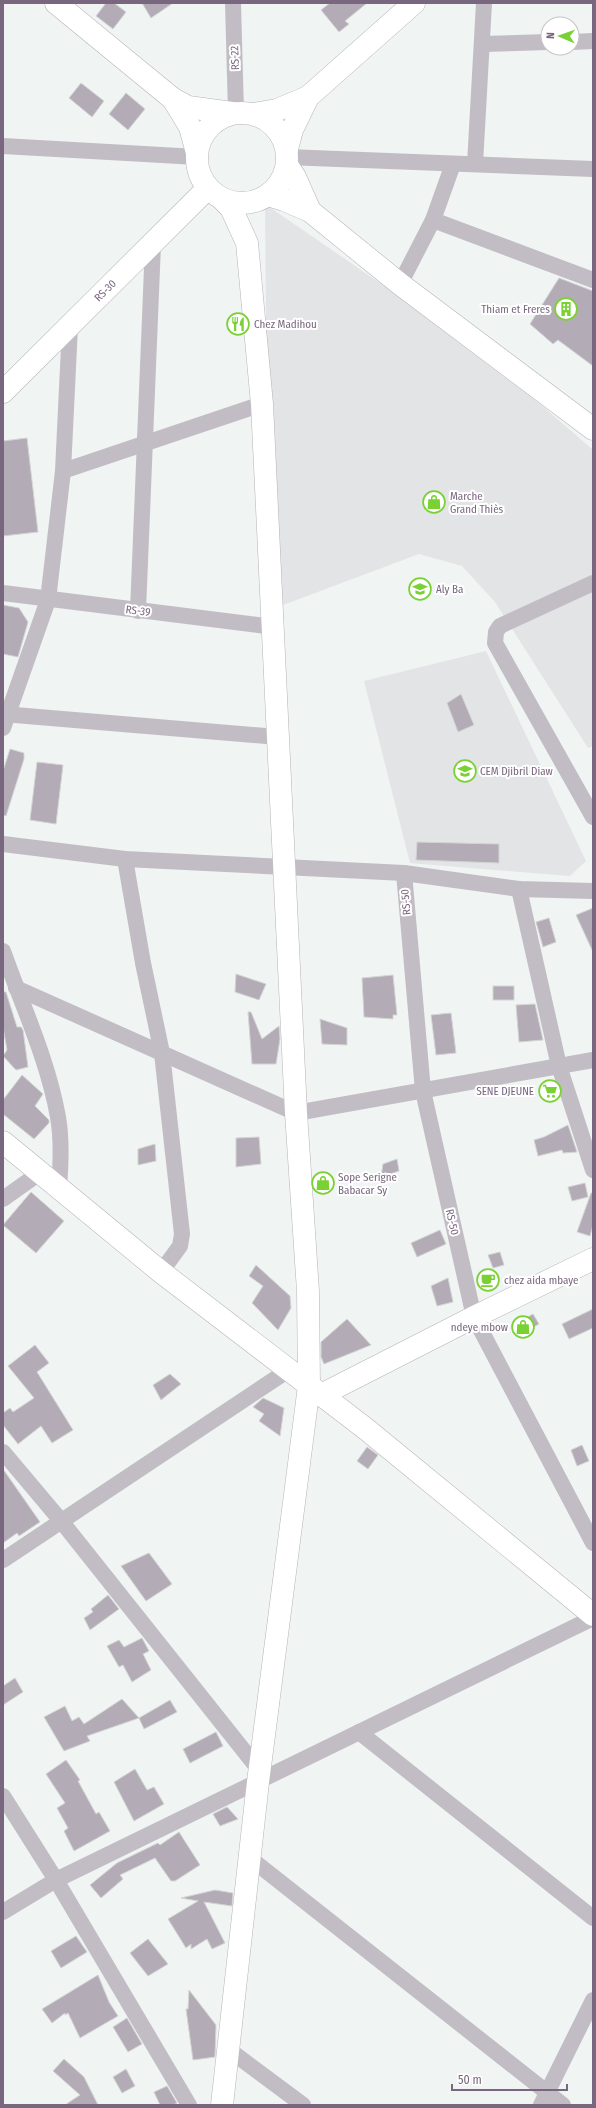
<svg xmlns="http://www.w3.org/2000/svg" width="596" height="2108" font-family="'Fira Sans Condensed',sans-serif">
  <rect width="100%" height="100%" fill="#f0f4f2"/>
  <g fill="#e3e4e5">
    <path d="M265,204L479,351L593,450V746L588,748L495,602L462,566L419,554L283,605L267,416Z"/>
    <path d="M486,651L586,861L570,876L410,863L364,681Z"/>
  </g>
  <g fill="#b3abb6" stroke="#d3d5d4">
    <path d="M106,3H114L126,12L113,29L96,16Z"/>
    <path d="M142,3H173L151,18Z"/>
    <path d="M330,3H367L345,21L349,24L339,32L321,10Z"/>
    <path d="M81,83L104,101L92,117L69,98Z"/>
    <path d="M126,93L145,109L128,130L109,114Z"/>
    <path d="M559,278L593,291V366L558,340L553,344L530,324Z"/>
    <path d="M27,438L38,532L3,536V441Z"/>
    <path d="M3,605L19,608L28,622L18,657L3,654Z"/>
    <path d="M461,694L474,725L458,732L447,703Z"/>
    <path d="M10,749L24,753V759L6,816L3,815V771Z"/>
    <path d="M37,762L63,765L56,824L30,820Z"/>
    <path d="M417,842L499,844V863L416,860Z"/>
    <path d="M593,908V952L576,915Z"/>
    <path d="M549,918L556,942L543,947L536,922Z"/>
    <path d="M236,974L266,984L259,1000L235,992Z"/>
    <path d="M393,975L397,1015H393V1019L364,1017L362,978Z"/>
    <rect x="493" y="986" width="21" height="14"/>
    <path d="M3,992H6L17,1027H21L23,1030L28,1067L16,1070L3,1056L7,1050L3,1027Z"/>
    <path d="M535,1004L543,1040L519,1042L516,1005Z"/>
    <path d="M248,1012H251L262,1039L279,1026L280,1039L276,1064H252Z"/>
    <path d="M451,1013L456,1053L436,1055L431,1015Z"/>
    <path d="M320,1019L347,1028V1045L322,1044Z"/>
    <path d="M22,1075L43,1094L35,1106L49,1120V1123L34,1139L3,1114V1100Z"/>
    <path d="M568,1125L577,1152L563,1153L562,1150L538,1156L534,1140L544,1137Z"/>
    <path d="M259,1137L261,1164L236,1167V1138Z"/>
    <path d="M155,1144L156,1161L138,1165V1149Z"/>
    <path d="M397,1159L399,1171L381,1177L383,1164Z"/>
    <path d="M585,1183L588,1197L572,1201L568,1187Z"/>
    <path d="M31,1192L64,1221L36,1253L3,1225Z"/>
    <path d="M591,1193H593V1225L590,1236L577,1232Z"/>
    <path d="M440,1230L446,1244L417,1257L411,1243Z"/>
    <path d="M500,1252L504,1265L493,1268L488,1255Z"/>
    <path d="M256,1265L290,1296L291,1308L278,1330L252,1303L263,1286L249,1276Z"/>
    <path d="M448,1278L453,1302L437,1306L431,1286Z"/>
    <path d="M593,1309V1328L569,1339L562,1324Z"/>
    <path d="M533,1314L539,1324L519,1335L513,1325Z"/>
    <path d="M347,1319L371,1345L324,1364L321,1357V1342Z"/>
    <path d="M35,1345L49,1363L37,1372L73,1430L52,1443L41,1426L18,1444L3,1425V1413L10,1408L13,1412L34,1398L8,1366Z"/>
    <path d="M170,1374L181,1384L161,1400L153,1385Z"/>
    <path d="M263,1398L284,1408L280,1436L259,1421L264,1414L253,1407Z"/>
    <path d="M582,1445L589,1461L577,1466L571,1450Z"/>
    <path d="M367,1447L378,1455L368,1469L357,1461Z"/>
    <path d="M3,1469L40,1522L19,1536L17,1533L3,1543Z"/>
    <path d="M149,1553L172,1584L146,1601L121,1566Z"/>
    <path d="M108,1595L119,1609L90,1630L84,1618L93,1612L91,1609Z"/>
    <path d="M142,1638L149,1651L143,1654L151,1670L132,1682L123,1665L119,1667L107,1646L119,1640L124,1647Z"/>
    <path d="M15,1678L23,1692L3,1705V1686Z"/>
    <path d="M122,1699L139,1718L87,1736L90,1741L64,1751L44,1717L65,1706L72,1721L79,1717L84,1724Z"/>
    <path d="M170,1700L177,1712L144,1729L139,1718Z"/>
    <path d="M216,1732L223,1746L190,1763L183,1749Z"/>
    <path d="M66,1760L80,1780L78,1781L96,1814L99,1812L110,1831L74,1851L64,1831L68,1828L57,1808L65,1803L46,1774Z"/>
    <path d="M135,1769L147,1790L154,1787L164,1804L134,1821L114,1782Z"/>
    <path d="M227,1807L238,1819L220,1826L213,1814Z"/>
    <path d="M179,1832L200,1865L175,1881H171L155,1858L120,1875L123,1879L101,1898L90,1885L117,1863L158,1843L160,1845Z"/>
    <path d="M215,1890L233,1893L232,1906L204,1902L225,1943L212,1949L207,1939L191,1949V1944L186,1948L168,1919L198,1901L181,1898Z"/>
    <path d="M76,1936L87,1952L61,1968L51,1951Z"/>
    <path d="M148,1939L168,1964L148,1976L130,1953Z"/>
    <path d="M98,1975L109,2002L118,2016L80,2038L68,2013L65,2015V2013L52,2023L42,2009Z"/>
    <path d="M189,1990L216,2025L215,2057L193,2060L186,2009H188Z"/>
    <path d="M127,2018L142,2044L128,2052L113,2027Z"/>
    <path d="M64,2059L84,2077L98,2105H65L80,2095L53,2071Z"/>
    <path d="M126,2069L135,2086L122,2093L113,2077Z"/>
    <path d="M167,2086L177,2103L173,2105H160L154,2092Z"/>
  </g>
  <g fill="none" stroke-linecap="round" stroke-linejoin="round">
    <g stroke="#b8b2ba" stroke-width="23">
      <g id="secondary">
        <path d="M56,3L173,99L188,107L232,113"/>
        <path d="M173,99L190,127L197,153"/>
        <circle cx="242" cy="158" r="45"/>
        <path d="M254,114L277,110L308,97L414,3"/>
        <path d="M287,149L292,130L308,97"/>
        <path d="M287,165L295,177L310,211"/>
        <path d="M268,195L284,200L310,211L400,284L593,429"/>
        <path id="s1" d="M3,392L208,188"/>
        <path d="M3,1142L161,1272L366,1429L593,1615"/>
        <path d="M321,1395L474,1317L593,1259"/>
        <path d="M222,2105L258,1782L309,1386L308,1291L296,1113L262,404L247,243L231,208L222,199"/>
      </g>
    </g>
    <g stroke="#c2bdc4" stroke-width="16">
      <path d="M233,3L236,113"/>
      <path d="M572,42L593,41"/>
      <path d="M483,44L548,42"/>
      <path d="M3,146L197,157"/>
      <path d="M287,157L593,169"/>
      <path d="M475,164L484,3"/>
      <path d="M433,220L593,280"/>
      <path d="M400,284L433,220L453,164"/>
      <path d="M63,471L262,404"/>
      <path d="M593,583L500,626L496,632L495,643L593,817"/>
      <path d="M3,593L274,627"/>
      <path d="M138,611L153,244"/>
      <path d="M3,714L278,737"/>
      <path d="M3,728L48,600L63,471L70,326"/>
      <path d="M3,844L125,859L404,873L519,889L593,891"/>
      <path d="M125,859L143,963L162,1053L182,1234L180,1246L161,1272"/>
      <path d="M404,873L423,1091L474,1317L593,1543"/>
      <path d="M519,889L559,1066L593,1170"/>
      <path d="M3,951C22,1005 48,1060 58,1117C62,1140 61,1163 59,1187"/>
      <path d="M16,988L296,1113L593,1060"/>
      <path d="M3,1199L41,1172"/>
      <path d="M3,1452L62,1522L260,1771"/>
      <path d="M3,1560L290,1369"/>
      <path d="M359,1732L593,1918"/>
      <path d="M3,1796L56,1880L189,2105"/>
      <path d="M251,1859L563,2105"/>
      <path d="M3,1912L56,1880L593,1618"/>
      <path d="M228,2049L303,2105"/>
      <path d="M541,2105L593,2000"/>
    </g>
    <use href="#secondary" stroke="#fff" stroke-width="22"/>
  </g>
  <defs>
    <g id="building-ring" transform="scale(1.15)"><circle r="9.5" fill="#fff" stroke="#79d133" stroke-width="1.5"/><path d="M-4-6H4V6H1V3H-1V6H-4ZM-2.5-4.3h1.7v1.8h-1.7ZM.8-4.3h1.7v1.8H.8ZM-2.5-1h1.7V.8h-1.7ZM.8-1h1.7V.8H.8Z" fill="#79d133"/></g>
    <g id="restaurant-ring" transform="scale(1.15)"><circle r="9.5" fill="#fff" stroke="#79d133" stroke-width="1.5"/><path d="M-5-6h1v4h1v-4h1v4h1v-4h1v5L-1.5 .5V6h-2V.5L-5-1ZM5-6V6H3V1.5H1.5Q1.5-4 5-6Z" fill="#79d133"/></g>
    <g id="shop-ring" transform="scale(1.15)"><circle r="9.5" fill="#fff" stroke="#79d133" stroke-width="1.5"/><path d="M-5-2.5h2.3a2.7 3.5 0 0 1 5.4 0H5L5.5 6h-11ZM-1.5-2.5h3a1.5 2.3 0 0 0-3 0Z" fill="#79d133"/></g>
    <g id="school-ring" transform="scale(1.15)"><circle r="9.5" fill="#fff" stroke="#79d133" stroke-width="1.5"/><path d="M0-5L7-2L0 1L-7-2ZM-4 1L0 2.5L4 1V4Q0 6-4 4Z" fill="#79d133"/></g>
    <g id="supermarket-ring" transform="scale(1.15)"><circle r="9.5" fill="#fff" stroke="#79d133" stroke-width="1.5"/><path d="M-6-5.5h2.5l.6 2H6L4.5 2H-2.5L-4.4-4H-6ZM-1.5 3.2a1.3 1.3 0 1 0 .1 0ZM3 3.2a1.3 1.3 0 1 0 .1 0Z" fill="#79d133"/></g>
    <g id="cafe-ring" transform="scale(1.15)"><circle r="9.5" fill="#fff" stroke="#79d133" stroke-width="1.5"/><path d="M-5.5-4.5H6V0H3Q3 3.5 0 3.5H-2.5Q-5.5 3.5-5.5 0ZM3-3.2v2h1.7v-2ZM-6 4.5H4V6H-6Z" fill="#79d133"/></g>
  </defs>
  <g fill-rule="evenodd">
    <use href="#building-ring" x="566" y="309"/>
    <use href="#restaurant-ring" x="238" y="324"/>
    <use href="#shop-ring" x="434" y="502"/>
    <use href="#school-ring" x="420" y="589"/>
    <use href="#school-ring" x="465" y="771"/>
    <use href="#supermarket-ring" x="550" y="1091"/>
    <use href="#shop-ring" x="323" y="1183"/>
    <use href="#cafe-ring" x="488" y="1280"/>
    <use href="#shop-ring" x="523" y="1327"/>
  </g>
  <g text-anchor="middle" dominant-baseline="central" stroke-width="4" stroke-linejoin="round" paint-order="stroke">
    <g font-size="11" fill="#79667f" stroke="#fff">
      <text transform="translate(235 58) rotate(-92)">RS-22</text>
      <text stroke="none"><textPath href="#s1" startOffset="144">RS-30</textPath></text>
      <text transform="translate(138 611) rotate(7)">RS-39</text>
      <text transform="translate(406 902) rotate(-95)">RS-50</text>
      <text transform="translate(452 1222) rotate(77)">RS-50</text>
    </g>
    <g font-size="11" fill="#79667f" stroke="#fff" text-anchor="start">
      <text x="550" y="309" text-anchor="end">Thiam et Freres</text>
      <text x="254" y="324">Chez Madihou</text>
      <text x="450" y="496">Marche<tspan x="450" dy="13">Grand Thiès</tspan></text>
      <text x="436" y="589">Aly Ba</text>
      <text x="480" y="771">CEM Djibril Diaw</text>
      <text x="534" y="1091" text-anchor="end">SENE DJEUNE</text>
      <text x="338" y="1177">Sope Serigne<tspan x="338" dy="13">Babacar Sy</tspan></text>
      <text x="504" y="1280">chez aida mbaye</text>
      <text x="508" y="1327" text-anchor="end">ndeye mbow</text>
    </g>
  </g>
  <rect width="596" height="2108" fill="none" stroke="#79667f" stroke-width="8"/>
  <g transform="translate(560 36) rotate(272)"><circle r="19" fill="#ffffff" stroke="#c9c2cc"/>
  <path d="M0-3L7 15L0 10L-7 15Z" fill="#79d133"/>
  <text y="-6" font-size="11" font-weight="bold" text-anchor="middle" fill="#79667f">N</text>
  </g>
  <path d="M452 2084v6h115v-6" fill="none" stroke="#79667f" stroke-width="2"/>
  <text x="458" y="2084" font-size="12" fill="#79667f" stroke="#ffffff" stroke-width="3" paint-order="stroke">50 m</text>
</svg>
